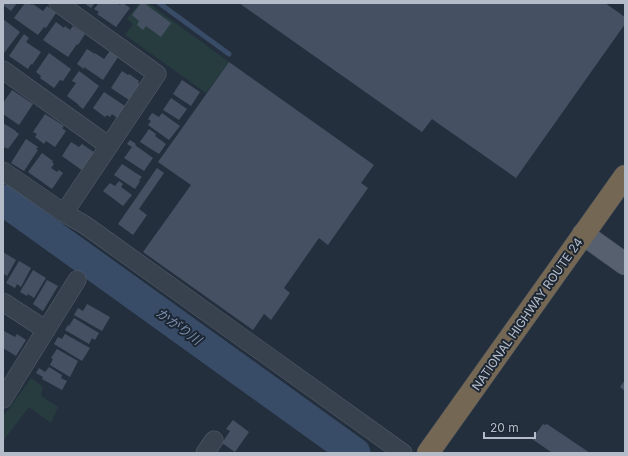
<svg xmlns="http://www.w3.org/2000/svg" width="628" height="456" font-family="Inter,'Noto Sans JP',sans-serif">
  <rect width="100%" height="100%" fill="#242f3e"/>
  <g fill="#263c3f">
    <path d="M139,3H148L229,62L206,93L125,35L133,24L127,19Z"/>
    <path d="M31,378L43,387L41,396L58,407L51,423L29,407L3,441V417Z"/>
  </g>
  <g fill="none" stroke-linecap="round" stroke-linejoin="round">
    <path stroke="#394c67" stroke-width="5" d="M159,3L229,54"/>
    <path stroke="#394c67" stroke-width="31" d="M3,200L355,453"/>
  </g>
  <g fill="#455162">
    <path d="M3,3H17L11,11L3,5Z"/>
    <path d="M25,3H28L32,5L33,4L43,11L47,6L56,13L46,28L44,27L38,35L14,18Z"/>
    <path d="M84,3H95L91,8Z"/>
    <path d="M99,3H117L120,5L121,3H123L130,8L116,27L97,14L99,12L94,9Z"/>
    <path d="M141,3H144L171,23L161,37L146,26L143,30L137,25L139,21L132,15Z"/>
    <path d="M239,3H605L625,17V24L516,178L432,119L422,132Z"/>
    <path d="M3,19L20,32L4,53L3,52Z"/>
    <path d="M56,22L64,28L65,26L70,30L73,26L85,34L78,45L77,44L68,57L43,40Z"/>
    <path d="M24,34L29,38L26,42L41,52L32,65L31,64L28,69L9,56Z"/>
    <path d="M87,49L95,54V53L104,59L110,51L118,57L103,80L84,67V69L77,64Z"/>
    <path d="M49,53L71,69L63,81L60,80L54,88L40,78L41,76L36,72Z"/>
    <path d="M229,62L374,165L361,183L368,188L328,245L319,238L284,288L290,293L271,320L264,314L253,330L143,252L191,185L158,162Z"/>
    <path d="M79,71L99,86L83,109L78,105H79L67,96L76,83L72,81Z"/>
    <path d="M122,71L128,75L129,74L139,81L138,83L140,84L129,100L111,88Z"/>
    <path d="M182,80L200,92L191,106L173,94Z"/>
    <path d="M12,90L33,104L19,125L3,114V103Z"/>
    <path d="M104,92L128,108L120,120L112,114L110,117L107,115L105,117L93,108Z"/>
    <path d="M171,98L187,109L179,120L163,110Z"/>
    <path d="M152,113L159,117L162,113L180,126L169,140L148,125L151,121L148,119Z"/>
    <path d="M45,114L64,126L62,128L66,131L55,147L46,141L44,144L35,137L37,134L33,132Z"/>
    <path d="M3,123L16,131V132L19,134L8,149L5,147L3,150Z"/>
    <path d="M149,129L156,134L155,136L166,144L159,154L140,142Z"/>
    <path d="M26,139L38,147L36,149L38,150L24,171L11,163Z"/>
    <path d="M130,140L136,144L135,145L153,158L144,171L124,158L132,147L127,144Z"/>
    <path d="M71,142L79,147L82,144L95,153L83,171L62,156Z"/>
    <path d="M42,153L53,161L52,162L54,164L51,168L57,172L59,170L63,173L52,189L28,172Z"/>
    <path d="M122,164L142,177L139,180L140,181L135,189L114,175Z"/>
    <path d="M157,168L164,173L139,209L147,215L133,235L118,224Z"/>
    <path d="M119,181L123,184L121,187L132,195L123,206L103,191L110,183L115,186Z"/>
    <path d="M3,252L16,260L7,276L4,274L3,276Z"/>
    <path d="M19,261L31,268L21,287L17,284L15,288L6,283Z"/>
    <path d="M33,270L46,278L34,298L28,294L27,296L20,292Z"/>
    <path d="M47,280L58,286L43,311L33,304Z"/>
    <path d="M87,304L110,317L102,331L74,315L78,308L83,311Z"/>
    <path d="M74,318L99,333L95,340L92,338L89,344L65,330L68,325L69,326Z"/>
    <path d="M4,331L15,337L17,334L26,340L16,356L3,348V333Z"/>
    <path d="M65,334L90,348L82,361L54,344L58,337L62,339Z"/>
    <path d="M57,349L78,361L70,377L50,365L53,359L51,358Z"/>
    <path d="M49,367L62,375L61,378L67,381L62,390L42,379L43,377L36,373L39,368L45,372Z"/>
    <path d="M625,380V391L620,387Z"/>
    <path d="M233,420L249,432L235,452L222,443L230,431L226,429Z"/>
    <path d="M543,424L545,425L547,424L590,453H550L551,452L532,439Z"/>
  </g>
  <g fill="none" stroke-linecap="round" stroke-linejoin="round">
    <g stroke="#565f6c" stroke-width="19">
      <g id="minor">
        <path d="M58,3L157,74L64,213"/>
        <path d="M3,70L109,146"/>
        <path d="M3,171L64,213L85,225L403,453"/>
        <path d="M3,302L46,330"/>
        <path d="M3,399L77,280"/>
        <path d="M205,453L214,440"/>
      </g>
    </g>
    <g stroke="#414a57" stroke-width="23">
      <path id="major" d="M583,234L625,264"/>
    </g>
    <g stroke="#434c59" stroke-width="23">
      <path id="highway" d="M428,453L625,176"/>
    </g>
    <use href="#minor" stroke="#38414e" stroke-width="18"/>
    <use href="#major" stroke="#56606e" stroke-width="22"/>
    <use href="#highway" stroke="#746855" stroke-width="22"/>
  </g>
  <g text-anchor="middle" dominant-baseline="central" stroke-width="4" stroke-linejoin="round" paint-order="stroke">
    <g font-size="12" fill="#b4bcc9" stroke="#1d2633">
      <text transform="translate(527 314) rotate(-55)">NATIONAL HIGHWAY ROUTE 24</text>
    </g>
    <g font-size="13" font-style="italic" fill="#7c92b1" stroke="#1d2633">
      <text transform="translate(179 326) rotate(36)">かがり川</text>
    </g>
  </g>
  <rect width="628" height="456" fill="none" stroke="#b4bcc9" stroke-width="8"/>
  <path d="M484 432v6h51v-6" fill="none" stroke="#b4bcc9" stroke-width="2"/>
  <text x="490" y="432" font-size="12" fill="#b4bcc9" stroke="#1d2633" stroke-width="3" paint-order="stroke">20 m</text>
</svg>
